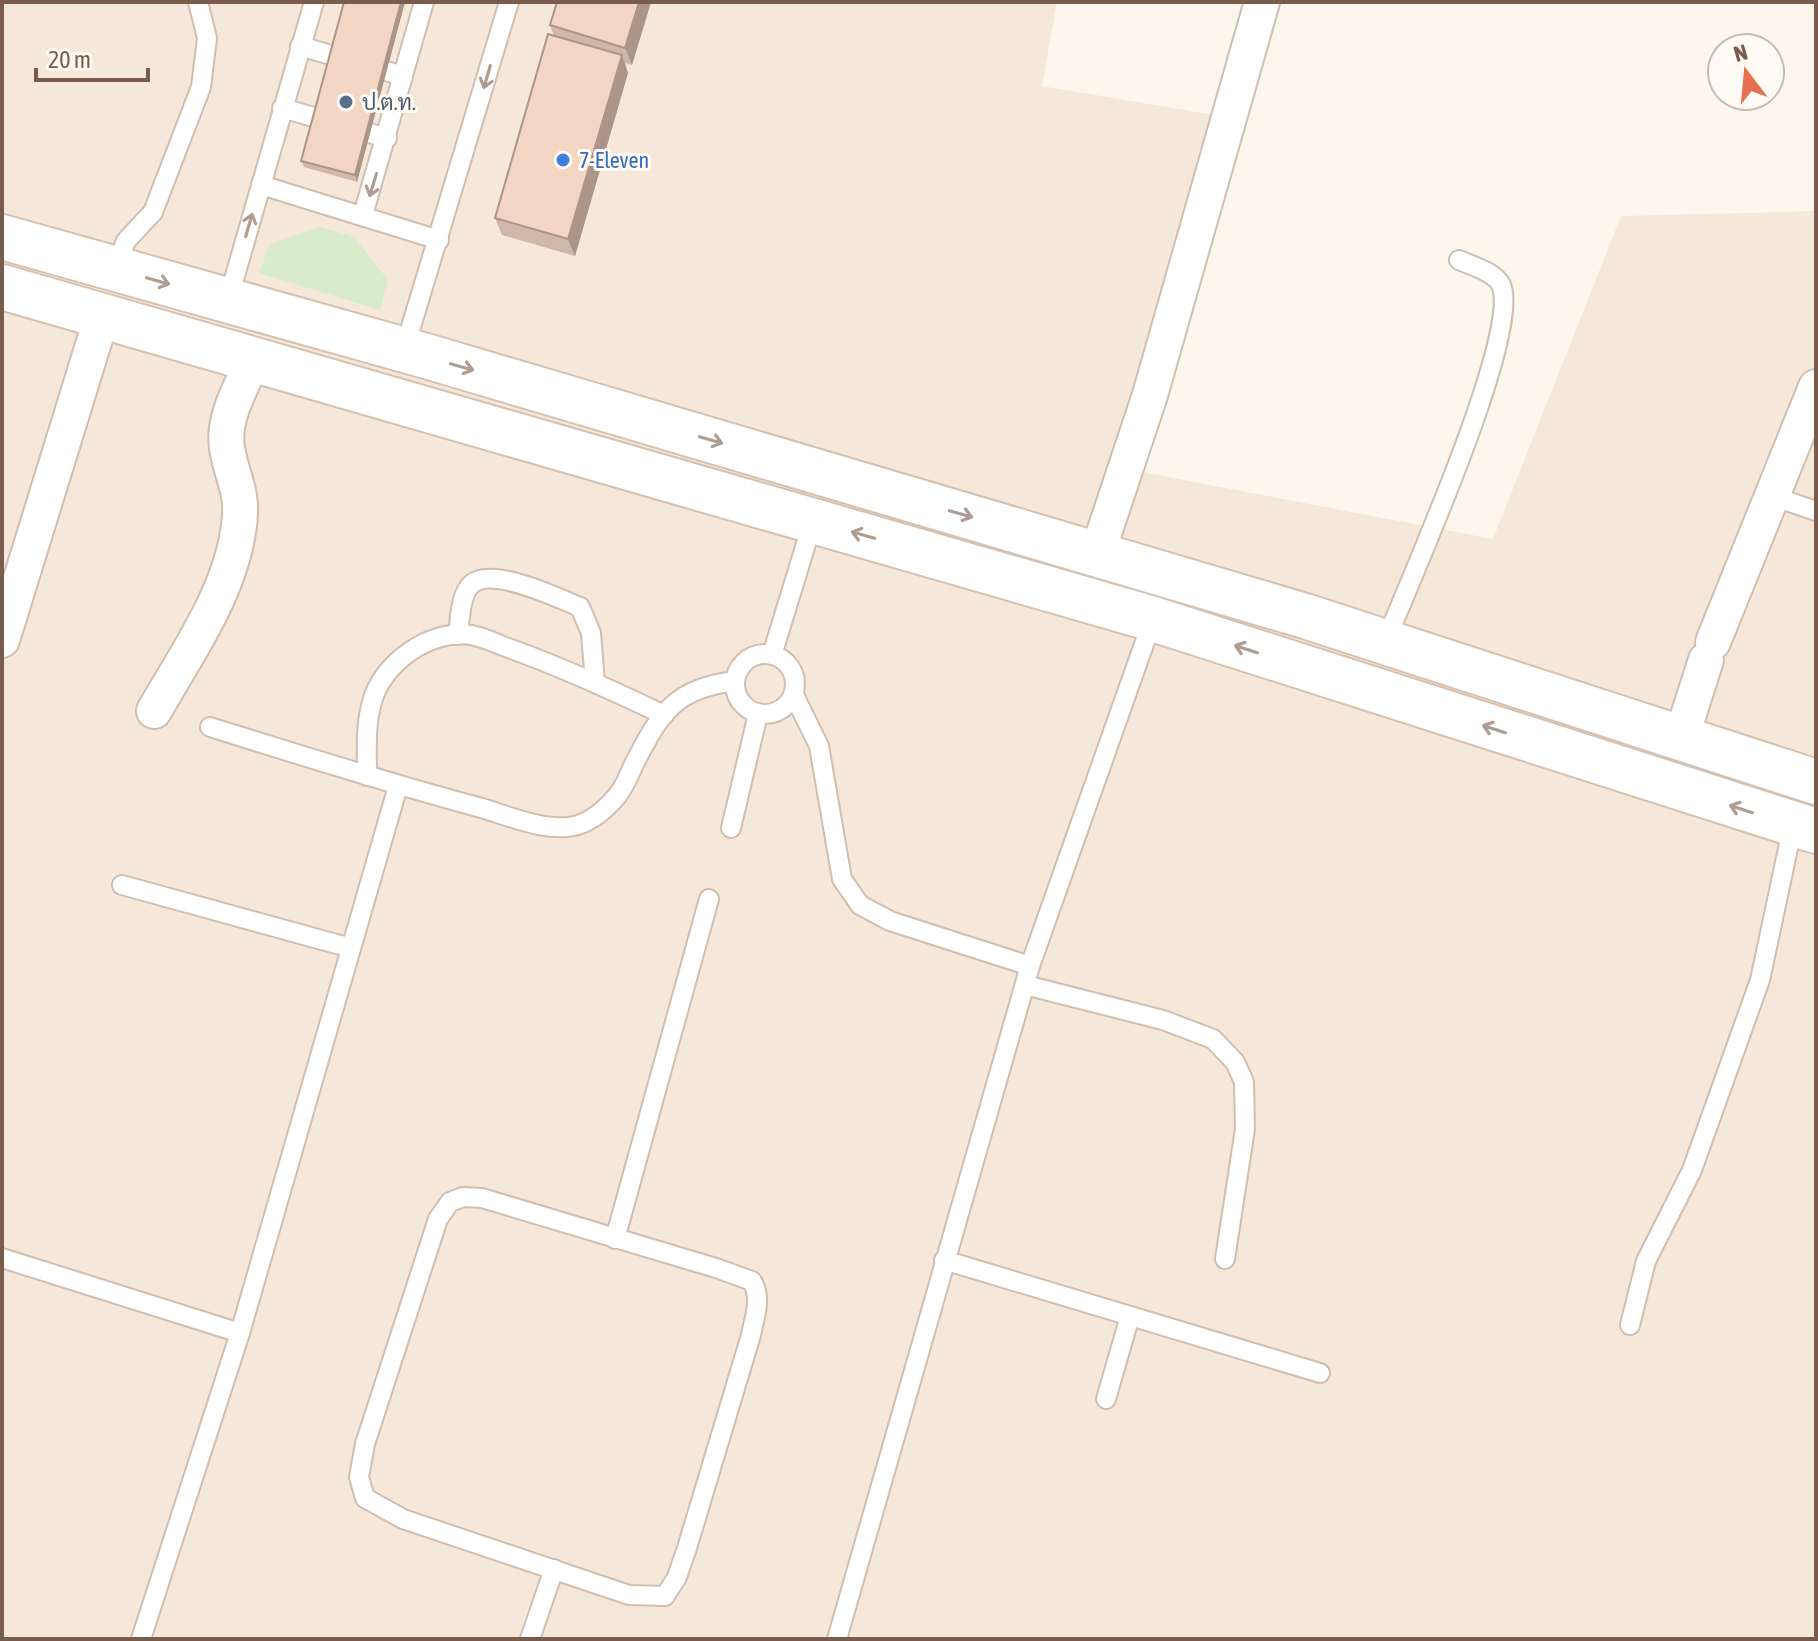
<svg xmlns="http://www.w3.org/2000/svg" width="1818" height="1641" font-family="'Asap Condensed',Sarabun,sans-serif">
  <rect width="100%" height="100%" fill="#fdf6ec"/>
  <path fill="#f5e8da" d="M2,2H1057L1042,86L1238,119L1142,472L1493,539L1621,216L1816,211V1639H2Z"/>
  <path fill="#d8ecc9" d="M321,227L354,237L388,280L380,310L259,273L270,244Z"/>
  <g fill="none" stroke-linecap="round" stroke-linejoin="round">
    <g stroke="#d1beb0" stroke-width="22">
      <g id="service">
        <path d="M300,46L403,76"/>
        <path d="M282,108L387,138"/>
        <path d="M261,185L439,240"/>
        <path d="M363,215L424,2"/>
        <path d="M115,268L126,241L153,212L201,87L207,38L198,2"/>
        <path d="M228,300L314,2"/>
        <path d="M404,350L509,2"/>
        <path d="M1772,496L1816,511"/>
        <path d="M458,635C460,620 460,599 469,587C487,563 557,598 580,607L591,633L595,683"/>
        <path d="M1385,643C1408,584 1522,333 1501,285C1495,272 1472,266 1459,260"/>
        <circle cx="765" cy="684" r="30"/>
        <path d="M772,655L813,521"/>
        <path d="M794,695L819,746L842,879L860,905L890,921L1030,966"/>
        <path d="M210,727C299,755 388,783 478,807C507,815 548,834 578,825C593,820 607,808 617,796C624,788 629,775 634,764C661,712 674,689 735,681"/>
        <path d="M367,776C367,752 365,726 372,702C382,663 430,629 471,635C484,637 499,645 511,649C564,668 614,691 664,715"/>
        <path d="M731,828L758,714"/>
        <path d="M122,885L351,948"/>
        <path d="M1025,985L1163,1020L1213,1039L1235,1062L1244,1082L1245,1129L1225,1259"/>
        <path d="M463,1197L482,1198L716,1268L752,1281C762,1299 755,1315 751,1335L687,1548L677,1577L665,1596L629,1595L403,1519L365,1498L359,1477L365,1444L438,1219L450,1202Z"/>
        <path d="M615,1239L709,899"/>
        <path d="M2,1258L240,1333"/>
        <path d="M944,1260L1320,1373"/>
        <path d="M1630,1325L1646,1261L1692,1170L1760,980L1793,825"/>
        <path d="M1106,1399L1130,1316"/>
        <path d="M141,1639L240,1333L398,786"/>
        <path d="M530,1639L554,1569"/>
        <path d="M837,1639L1030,966L1153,619"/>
      </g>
    </g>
    <g stroke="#d1beb0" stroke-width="38">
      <g id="minor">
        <path d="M1097,554L1150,395L1262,2"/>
        <path d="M2,640L102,316"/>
        <path d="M1713,642L1816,387"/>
        <path d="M154,711C186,655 228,596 238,532C245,492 233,483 227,448C222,418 242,386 253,360"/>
        <path d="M1681,738L1706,660"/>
      </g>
    </g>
    <g stroke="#d6c0b0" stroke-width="48">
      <g id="secondary">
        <path d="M2,237L426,356L1305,616L1816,782"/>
        <path d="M2,287L1153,619L1816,831"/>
      </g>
    </g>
    <use href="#service" stroke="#fff" stroke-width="18"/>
    <use href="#minor" stroke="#fff" stroke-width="34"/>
    <use href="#secondary" stroke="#fff" stroke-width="44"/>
  </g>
  <g fill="#d1b7a8">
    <path d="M344,2H405L357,182L304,167L301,161Z"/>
    <path d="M557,2H651L632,65L625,63L628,73L575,256L502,235L495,218L554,36L550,25Z"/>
  </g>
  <g fill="#aa9588">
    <path d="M401,2H405L357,182L355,175Z"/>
    <path d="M639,2H651L632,65L625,48Z"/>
    <path d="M622,55L628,73L575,256L568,239Z"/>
  </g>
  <g fill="#f3d5c3" stroke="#aa9588" stroke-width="2">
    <path d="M344,2H401L355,175L301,161Z"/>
    <path d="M557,2H639L625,48L550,25Z"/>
    <path d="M548,34L622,55L568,239L495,218Z"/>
  </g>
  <defs><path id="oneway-shaft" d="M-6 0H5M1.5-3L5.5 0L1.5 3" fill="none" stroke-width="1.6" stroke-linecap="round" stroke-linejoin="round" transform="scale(2)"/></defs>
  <g stroke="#af9d94">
    <use href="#oneway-shaft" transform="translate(487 77) rotate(106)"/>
    <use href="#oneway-shaft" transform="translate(373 185) rotate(107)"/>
    <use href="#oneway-shaft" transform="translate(249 225) rotate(-74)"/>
    <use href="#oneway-shaft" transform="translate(158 281) rotate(16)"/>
    <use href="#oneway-shaft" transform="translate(462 367) rotate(16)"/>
    <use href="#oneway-shaft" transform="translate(711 440) rotate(16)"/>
    <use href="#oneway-shaft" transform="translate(961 514) rotate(16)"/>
    <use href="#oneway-shaft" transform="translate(863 535) rotate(-164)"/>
    <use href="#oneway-shaft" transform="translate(1246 649) rotate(-162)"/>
    <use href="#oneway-shaft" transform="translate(1494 729) rotate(-162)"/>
    <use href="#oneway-shaft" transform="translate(1741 809) rotate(-162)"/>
  </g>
  <circle fill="#5c6f8a" stroke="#fffaf3" stroke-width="3" cx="346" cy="102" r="8"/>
  <circle fill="#3f7fe0" stroke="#fffaf3" stroke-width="3" cx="563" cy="160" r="8"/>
  <g text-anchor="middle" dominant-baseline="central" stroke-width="6" stroke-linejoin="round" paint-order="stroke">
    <g font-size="22" fill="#4e5e75" stroke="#fffaf3" text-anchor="start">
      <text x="362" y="102">ป.ต.ท.</text>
    </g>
    <g font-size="22" fill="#366cbe" stroke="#fffaf3" text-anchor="start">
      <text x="579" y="160">7-Eleven</text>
    </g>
  </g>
  <rect width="1818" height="1641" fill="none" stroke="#7a5c4d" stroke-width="8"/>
  <g transform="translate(1746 72) rotate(344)"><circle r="38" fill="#fffaf3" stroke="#cabbb1" stroke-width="2"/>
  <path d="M0-6L14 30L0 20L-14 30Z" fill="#e76f51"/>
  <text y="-12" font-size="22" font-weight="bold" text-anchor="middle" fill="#7a5c4d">N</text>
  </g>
  <path d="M36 68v12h112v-12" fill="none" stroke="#7a5c4d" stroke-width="4"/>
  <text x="48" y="68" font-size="24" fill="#7a5c4d" stroke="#fffaf3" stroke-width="6" paint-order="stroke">20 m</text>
</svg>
